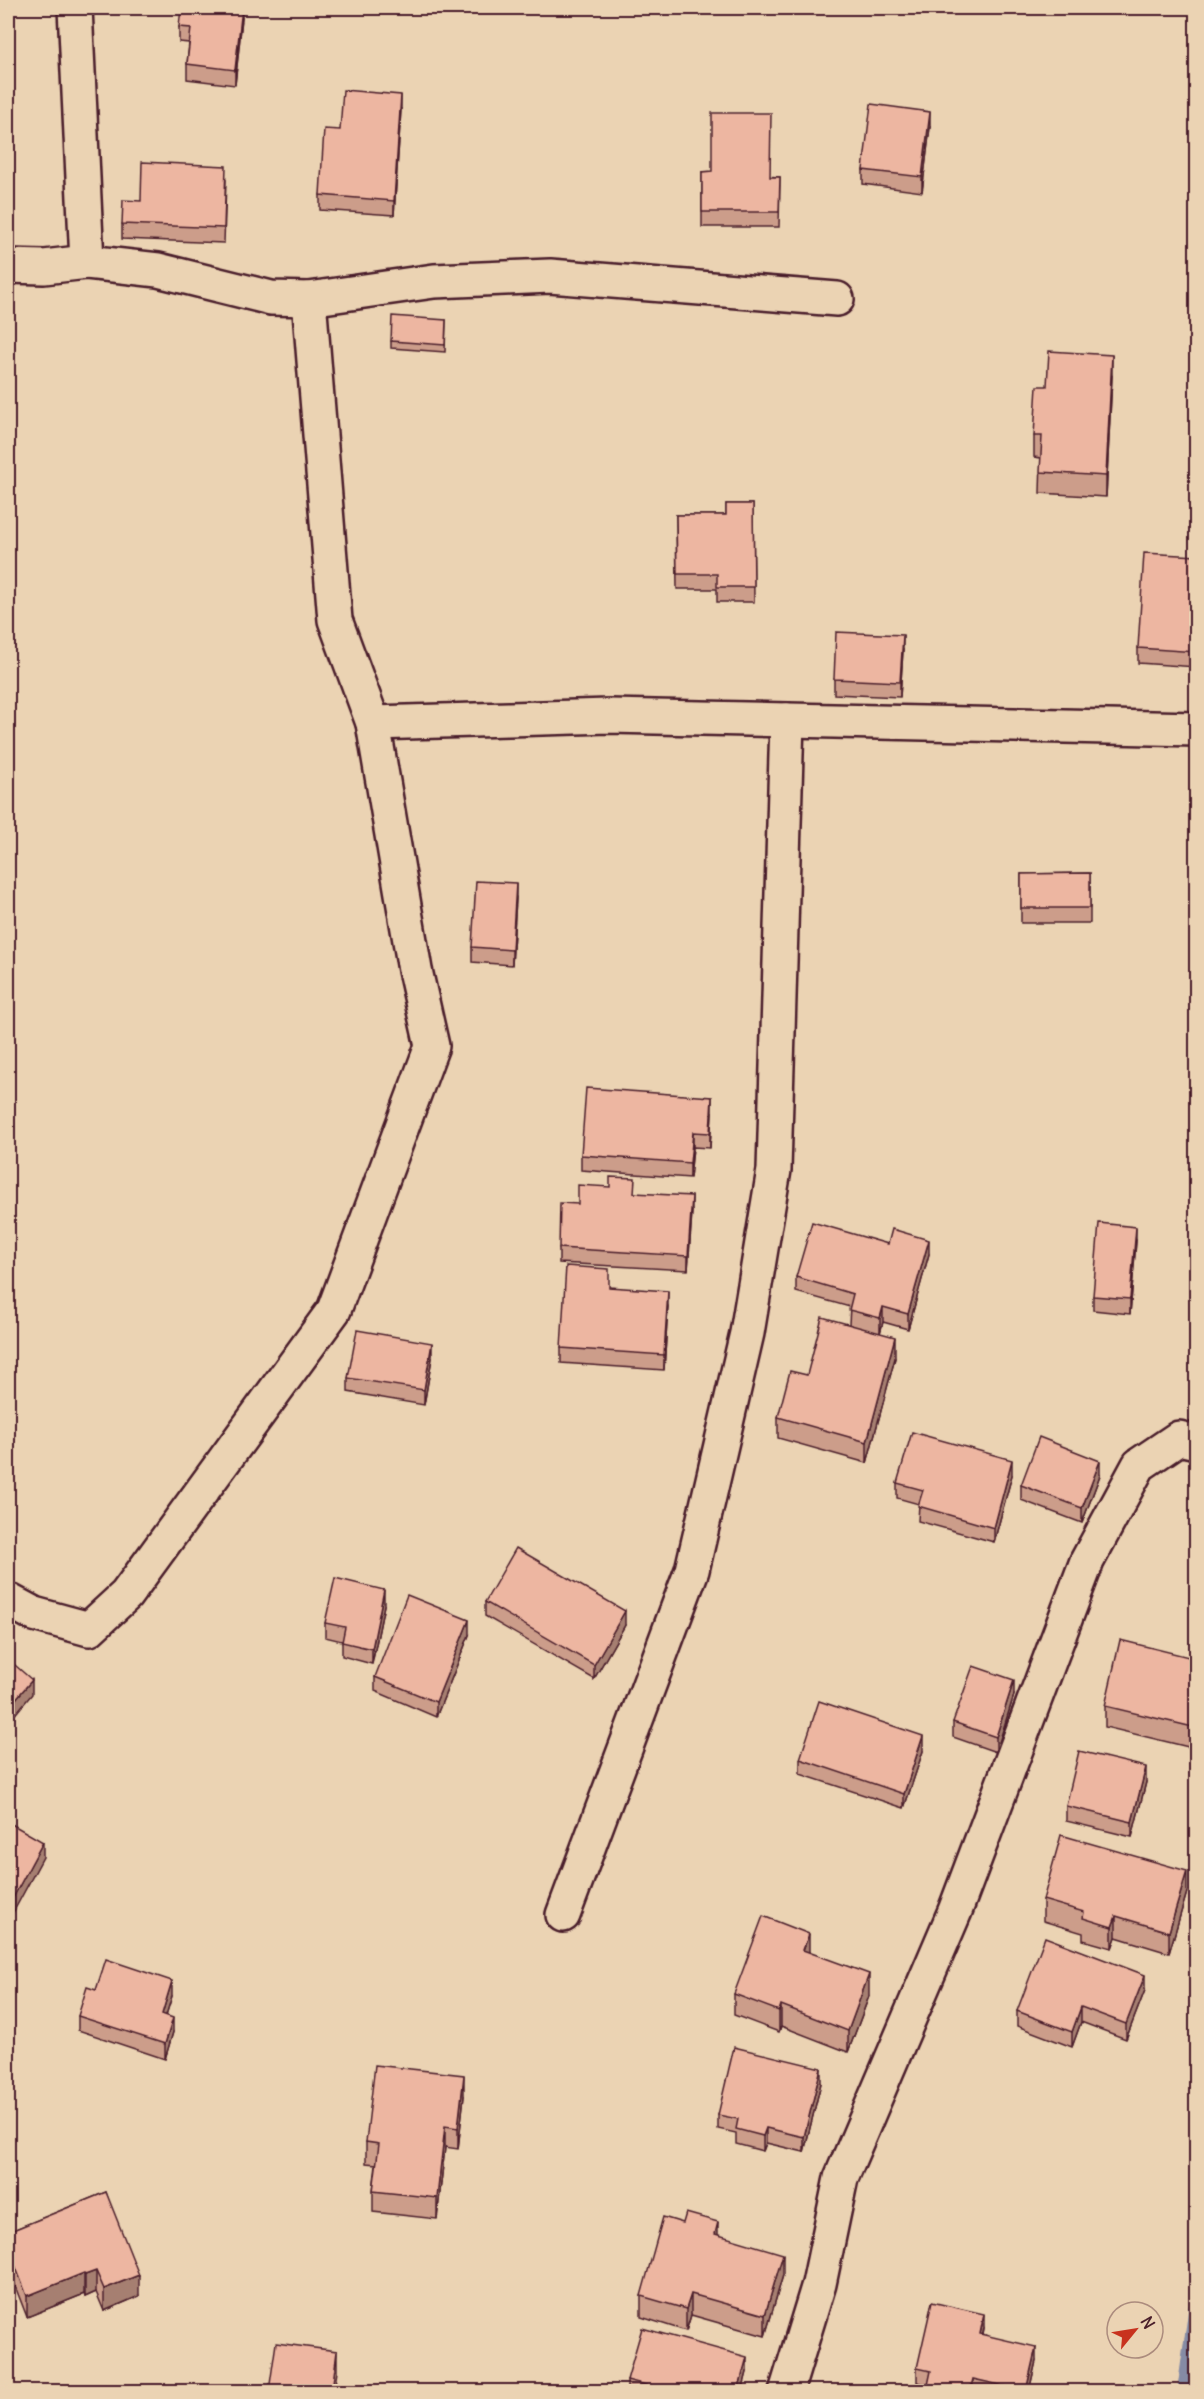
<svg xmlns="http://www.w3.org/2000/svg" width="1204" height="2399" font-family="Delius,sans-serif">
  <rect width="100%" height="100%" fill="#ebd3b3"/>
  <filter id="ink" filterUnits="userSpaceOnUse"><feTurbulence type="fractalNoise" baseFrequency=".0167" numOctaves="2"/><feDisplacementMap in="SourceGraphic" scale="12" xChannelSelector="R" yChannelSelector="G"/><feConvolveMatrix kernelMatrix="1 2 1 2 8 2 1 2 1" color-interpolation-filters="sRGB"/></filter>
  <g filter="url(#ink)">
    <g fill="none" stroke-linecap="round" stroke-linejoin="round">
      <path stroke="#858ba5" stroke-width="14" d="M1184,2392L1196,2305"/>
      <g stroke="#4a1f2b" stroke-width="38">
        <g id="street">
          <path d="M75,8L87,262"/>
          <path d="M8,266L44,267L87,262L158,270L271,298L309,299L434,281L550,276L837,299"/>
          <path d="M373,723L609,716L1196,729"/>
          <path d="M8,1600L34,1614L89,1629L126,1595L334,1310L432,1046L415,970L373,723L335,620L309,299"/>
          <path d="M563,1915L692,1570L747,1333L774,1170L787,720"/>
          <path d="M786,2392L819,2284L841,2178L955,1911L1087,1561L1139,1465L1179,1438L1196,1442"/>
        </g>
      </g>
      <use href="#street" stroke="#ebd3b3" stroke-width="33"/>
    </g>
    <g fill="#cc9d8a" stroke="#4a1f2b" stroke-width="1.5">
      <path d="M242,18L235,85L187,79V64L189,43L179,42V27Z"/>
      <path d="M401,109L394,215L320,210V195L340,130Z"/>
      <path d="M930,127L922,192L863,184V170Z"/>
      <path d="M702,172L780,177L779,227H702Z"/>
      <path d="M226,180L224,243L122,239V224L141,201Z"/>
      <path d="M446,320L445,352L391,348V341Z"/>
      <path d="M1112,376L1106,497L1040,493L1041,458L1034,457V436Z"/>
      <path d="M726,504H753L754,602H717V589H677L676,515H726Z"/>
      <path d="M1197,556V667L1138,663V648Z"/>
      <path d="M903,650L900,697L834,694V679Z"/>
      <path d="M1090,873V923H1021V874Z"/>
      <path d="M516,898L512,965L472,962V947Z"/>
      <path d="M712,1112L710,1148L693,1147L690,1178L581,1170V1155Z"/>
      <path d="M635,1193L692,1211L688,1270L559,1263V1248L578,1204Z"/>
      <path d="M1136,1241L1130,1314L1093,1310V1296Z"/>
      <path d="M888,1244L929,1254L908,1329L883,1322L880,1333L895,1358L867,1463L778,1438V1417L807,1375L849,1324L850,1307L796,1292V1277Z"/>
      <path d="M609,1287L668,1306L664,1370L561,1363V1348Z"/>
      <path d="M432,1358L424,1405L348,1392V1378Z"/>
      <path d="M1012,1475L994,1542L918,1521L919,1504L897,1498V1483Z"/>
      <path d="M1100,1475L1082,1523L1021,1500V1485Z"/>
      <path d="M485,1602L625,1625L594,1679L485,1616Z"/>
      <path d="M384,1605L372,1664L342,1656V1641L325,1637V1623Z"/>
      <path d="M469,1635L436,1717L375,1691V1677Z"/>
      <path d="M1197,1659V1749L1105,1727V1706Z"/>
      <path d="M1014,1695L996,1752L953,1737V1722Z"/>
      <path d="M923,1751L904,1808L800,1774V1759Z"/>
      <path d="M1146,1782L1132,1837L1066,1821V1806Z"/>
      <path d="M1187,1892L1169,1953L1116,1937L1112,1948L1083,1940V1933L1043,1921V1900Z"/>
      <path d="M809,1952L869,1996L848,2052L781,2026L779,2032L734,2015V1994Z"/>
      <path d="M96,1990L172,1996L166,2015L173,2032L165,2059L78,2030V2016Z"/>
      <path d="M1145,1990L1126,2039L1081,2022L1072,2047L1017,2026V2011Z"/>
      <path d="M821,2083L804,2152L766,2143L763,2151L736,2144V2133L718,2129V2115Z"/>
      <path d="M464,2096L458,2149L445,2147L437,2219L373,2212V2191L376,2164L366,2163V2142Z"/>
      <path d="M106,2192L139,2296L104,2311L96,2292L85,2297L84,2294L27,2317L8,2268V2232Z"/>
      <path d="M718,2235L783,2275L765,2336L691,2315L686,2331L641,2317V2296Z"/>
      <path d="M984,2328L983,2334L1036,2361L1029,2391H928V2385L917,2382V2368Z"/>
      <path d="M747,2372L742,2391H627V2380Z"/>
    </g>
    <g fill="#a67f71" stroke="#4a1f2b" stroke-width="1.5">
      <path d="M242,8V18L235,85V70Z"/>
      <path d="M401,95V109L394,215V201Z"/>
      <path d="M930,112V127L922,192V177Z"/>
      <path d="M1112,355V376L1106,497V476Z"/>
      <path d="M903,635V650L900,697V682Z"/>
      <path d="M516,883V898L512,965V950Z"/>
      <path d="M712,1097V1112L710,1148V1133Z"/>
      <path d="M693,1132V1147L690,1178V1163Z"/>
      <path d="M692,1196V1211L688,1270V1256Z"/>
      <path d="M1136,1227V1241L1130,1314V1299Z"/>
      <path d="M929,1240V1254L908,1329V1314Z"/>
      <path d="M668,1291V1306L664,1370V1355Z"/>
      <path d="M883,1307V1322L880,1333V1318Z"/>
      <path d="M895,1337V1358L867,1463V1442Z"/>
      <path d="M432,1343V1358L424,1405V1390Z"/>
      <path d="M1012,1460V1475L994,1542V1528Z"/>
      <path d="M1100,1461V1475L1082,1523V1508Z"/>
      <path d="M384,1590V1605L372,1664V1649Z"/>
      <path d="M625,1611V1625L594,1679V1665Z"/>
      <path d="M469,1620V1635L436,1717V1702Z"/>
      <path d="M32,1680V1694L8,1723V1708Z"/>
      <path d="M1014,1680V1695L996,1752V1737Z"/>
      <path d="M923,1736V1751L904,1808V1794Z"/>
      <path d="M1146,1767V1782L1132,1837V1822Z"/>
      <path d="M43,1842V1857L8,1922V1907Z"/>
      <path d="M1187,1871V1892L1169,1953V1932Z"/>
      <path d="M1116,1916V1937L1112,1948V1927Z"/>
      <path d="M809,1934V1955L803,1950Z"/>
      <path d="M869,1974V1996L848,2052V2031Z"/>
      <path d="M1145,1975V1990L1126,2039V2024Z"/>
      <path d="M172,1981V1996L162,2028V2014Z"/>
      <path d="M781,2005V2026L779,2032V2011Z"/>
      <path d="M1081,2007V2022L1072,2047V2032Z"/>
      <path d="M173,2018V2032L165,2059V2044Z"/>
      <path d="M821,2068V2083L804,2152V2137Z"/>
      <path d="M464,2075V2096L458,2149V2128Z"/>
      <path d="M445,2126V2147L437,2219V2198Z"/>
      <path d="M766,2128V2143L763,2151V2136Z"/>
      <path d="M718,2222V2243L715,2234Z"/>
      <path d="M783,2254V2275L765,2336V2315Z"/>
      <path d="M96,2271V2292L85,2297V2275Z"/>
      <path d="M84,2273V2294L27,2317V2296Z"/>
      <path d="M139,2275V2296L104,2311V2289Z"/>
      <path d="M691,2294V2315L686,2331V2309Z"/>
      <path d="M984,2314V2328L980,2348V2334Z"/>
      <path d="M1036,2347V2361L1029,2391H1026Z"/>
      <path d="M337,2351V2372L334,2391H332Z"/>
      <path d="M747,2357V2372L742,2391H738Z"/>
      <path d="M973,2379V2391H970Z"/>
    </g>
    <g fill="#edb6a1" stroke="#4a1f2b" stroke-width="1.5">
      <path d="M181,8H242L235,70L187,64L191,28L179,27Z"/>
      <path d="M343,90L401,95L394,201L320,195L324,129L340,130Z"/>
      <path d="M871,104L930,112L922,177L863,170Z"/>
      <path d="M712,113H771L770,177H780L779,212H702V172L712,171Z"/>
      <path d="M142,162L226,166L224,228L122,224L123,200L141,201Z"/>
      <path d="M392,316L446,320L445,345L391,341Z"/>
      <path d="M1049,351L1112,355L1106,476L1040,472L1042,436H1034L1037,386H1047Z"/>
      <path d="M726,504H753L754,587H717V574H677L676,515H726Z"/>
      <path d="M1144,553L1197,556V652L1138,648Z"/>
      <path d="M836,632L903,635L900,682L834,679Z"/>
      <path d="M1090,873V908H1021V874Z"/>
      <path d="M476,881L516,883L512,950L472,947Z"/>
      <path d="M586,1088L712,1097L710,1133L693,1132L690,1163L581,1155Z"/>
      <path d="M610,1177L635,1178L634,1193L692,1196L688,1256L559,1248L560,1203L578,1204V1185L610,1187Z"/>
      <path d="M812,1222L888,1244L892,1229L929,1240L908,1314L883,1307L880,1318L849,1310L853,1294L796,1277Z"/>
      <path d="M1099,1223L1136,1227L1130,1299L1093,1296Z"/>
      <path d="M566,1266L609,1269V1287L668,1291L664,1355L561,1348Z"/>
      <path d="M822,1317L895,1337L867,1442L778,1417L790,1371L807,1375Z"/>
      <path d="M357,1330L432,1343L424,1390L348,1378Z"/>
      <path d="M912,1432L1012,1460L994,1528L918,1506L923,1490L897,1483Z"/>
      <path d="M1039,1437L1100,1461L1082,1508L1021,1485Z"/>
      <path d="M516,1548L625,1611L594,1665L485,1602Z"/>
      <path d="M335,1578L384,1590L372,1649L342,1642L345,1627L325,1623Z"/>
      <path d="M407,1595L469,1620L436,1702L375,1677Z"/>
      <path d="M1120,1640L1197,1659V1728L1105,1706Z"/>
      <path d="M8,1659L32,1680L8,1708Z"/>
      <path d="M973,1666L1014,1680L996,1737L953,1722Z"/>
      <path d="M819,1701L923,1736L904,1794L800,1759Z"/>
      <path d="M1079,1751L1146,1767L1132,1822L1066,1806Z"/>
      <path d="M8,1822L43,1842L8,1907Z"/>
      <path d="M1061,1835L1187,1871L1169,1932L1116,1916L1112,1927L1083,1918L1084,1912L1043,1900Z"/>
      <path d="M763,1916L809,1934L803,1950L869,1974L848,2031L781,2005L779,2011L734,1994Z"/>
      <path d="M1045,1937L1145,1975L1126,2024L1081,2007L1072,2032L1017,2011Z"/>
      <path d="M106,1959L172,1981L162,2014L173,2018L165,2044L78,2016L87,1987L96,1990Z"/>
      <path d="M734,2047L821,2068L804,2137L766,2128L763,2136L736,2129L738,2119L718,2115Z"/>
      <path d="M375,2065L464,2075L458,2128L445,2126L437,2198L373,2191L379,2144L366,2142Z"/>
      <path d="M106,2192L139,2275L104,2289L96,2271L85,2275L84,2273L27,2296L8,2247V2232Z"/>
      <path d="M686,2213L718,2222L715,2234L783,2254L765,2315L691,2294L686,2309L641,2296L663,2217L683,2223Z"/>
      <path d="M932,2302L984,2314L980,2334L1036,2347L1026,2391L973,2379L970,2391H959L928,2385L931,2371L917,2368Z"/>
      <path d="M642,2328L747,2357L738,2391H668L627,2380Z"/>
      <path d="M276,2343L337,2351L332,2391H269Z"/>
    </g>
  </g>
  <rect width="1204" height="2399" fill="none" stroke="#ebd3b3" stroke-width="30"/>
  <rect x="15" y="15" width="1174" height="2369" fill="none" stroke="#4a1f2b" stroke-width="2" filter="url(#ink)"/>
  <g transform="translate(1135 2330) rotate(60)"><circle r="28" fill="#ebd3b3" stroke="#ab8b7d" stroke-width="1.5"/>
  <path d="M0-4.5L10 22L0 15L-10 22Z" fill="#c8321e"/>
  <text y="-9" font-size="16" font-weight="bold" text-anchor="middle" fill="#4a1f2b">N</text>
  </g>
</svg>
